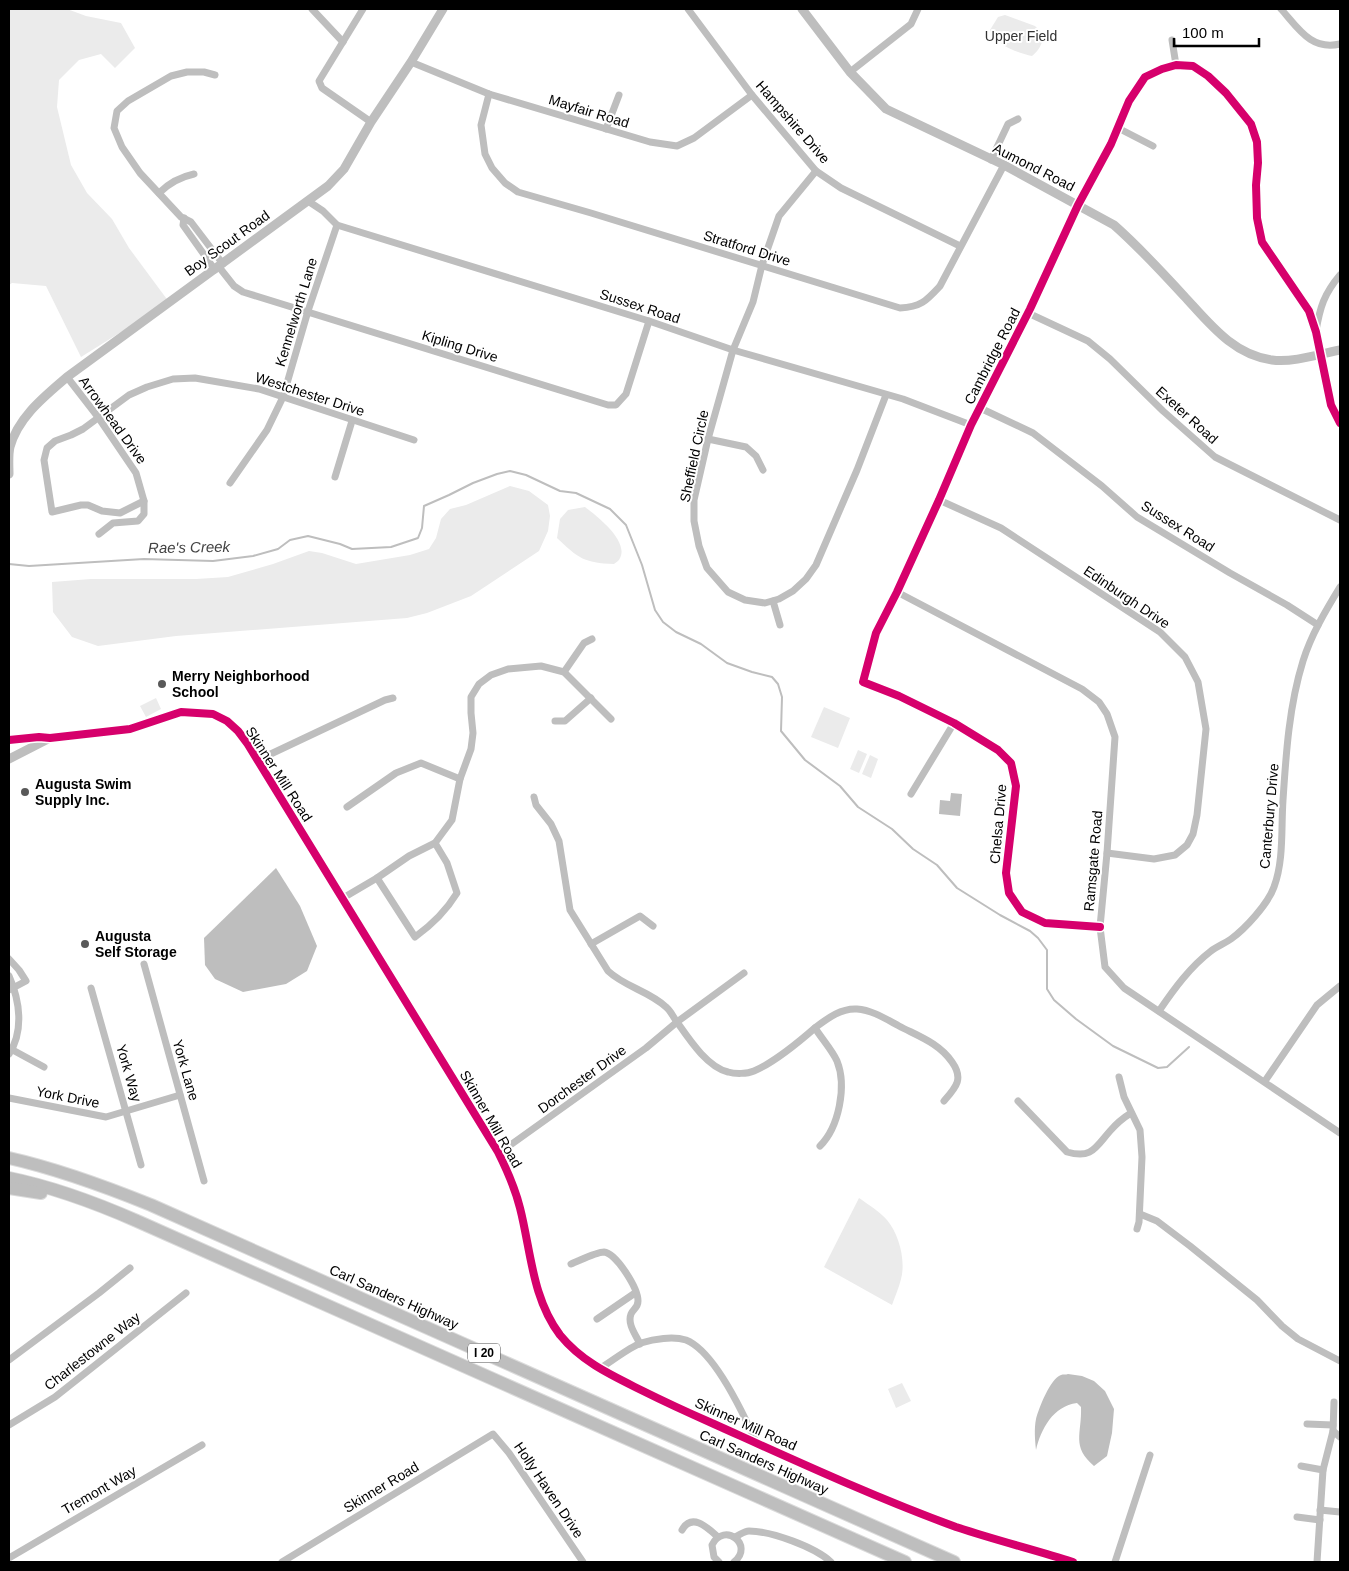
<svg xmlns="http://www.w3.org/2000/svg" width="1349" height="1571" font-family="Helvetica,sans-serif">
  <rect width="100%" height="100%" fill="#fff"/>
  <g fill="#ebebeb">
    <path d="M9,9H67L86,16L121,23L135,48L115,68L101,54L79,60L59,80L57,107L71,165L87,193L112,219L129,248L169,302L81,357L46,286L12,283L9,285Z"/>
    <path d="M1005,15L1035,26L1043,34C1043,44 1039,50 1032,56C1018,53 995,45 990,30L998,17Z"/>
    <path d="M510,486L529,491L548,505L550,516L548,531L539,551L471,596L427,613L407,618L176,636L98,646L72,637L53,612L52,582L91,579H196L228,577L273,564L309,551L322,553L356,564L410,555L429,549L436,538L441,519L450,509L466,505Z"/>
    <path d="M585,507C597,516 629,541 620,558C619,561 616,562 614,564C584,563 578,558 557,538L560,519L568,510Z"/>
    <path d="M156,698L161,709L146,717L140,706Z"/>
    <path d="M824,707L850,718L838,748L811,737Z"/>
    <path d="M858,750L867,754L859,773L850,769Z"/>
    <path d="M870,755L878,759L871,778L862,774Z"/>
    <path d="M859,1198C869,1205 879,1211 887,1220C899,1234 906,1261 901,1279C899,1288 895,1296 892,1305L824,1267Z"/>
    <path d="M902,1383L911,1401L896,1408L888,1389Z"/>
  </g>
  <g fill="#bebebe">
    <path d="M951,793L962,794L960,816L939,814L940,800L950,801Z"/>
    <path d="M276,868L300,906L317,946L307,971L286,984L243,992L215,979L205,965L204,938Z"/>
    <path d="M1068,1374L1082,1376L1094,1381L1105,1391L1114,1409L1112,1433L1107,1456L1094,1466C1071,1446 1082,1434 1081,1407L1077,1403C1053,1406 1041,1429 1036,1450C1035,1440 1034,1429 1036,1419C1039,1408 1050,1379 1061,1375C1063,1374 1066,1375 1068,1374Z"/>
  </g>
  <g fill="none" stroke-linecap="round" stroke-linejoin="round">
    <path stroke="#bebebe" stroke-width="2" d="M9,564L29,566L144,559L213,561L253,556L278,549L290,540L308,536L340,544L352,549L391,547L418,538L422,528L424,506L449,495L473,483L497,474L510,471L526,475L560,491L576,493L610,509L626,525L642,565L655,610L663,622L676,632L701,644L727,663L752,672L772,677L778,684L782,697L781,731L805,760L840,786L858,807L892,829L913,849L937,865L957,888L1000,915L1030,931L1038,938L1047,950V989L1054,1000L1076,1019L1113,1046L1158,1068L1167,1067L1189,1047"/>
    <g stroke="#dbdbdb" stroke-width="14">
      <g id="motorway">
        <path d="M9,1158C58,1169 104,1186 151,1205L954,1562"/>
        <path d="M9,1178C53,1187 96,1203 137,1221L905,1562"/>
        <path d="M9,1188L41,1193"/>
      </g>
    </g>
    <g stroke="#bebebe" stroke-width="7">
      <path d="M312,9L343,42"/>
      <path d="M363,9L319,81L322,88L371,122"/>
      <path d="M688,9L752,95L816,171L841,188L960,246"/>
      <path d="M1281,9C1298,28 1311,51 1340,44"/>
      <path d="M1172,40L1176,65"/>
      <path d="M411,62L489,94L650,142L677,146L694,138L752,95"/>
      <path d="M850,72L911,24L918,9"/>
      <path d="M215,75L204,72H187L171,76L128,101L117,111L114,128L122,147L140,173L181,217L191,222L223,264"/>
      <path d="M489,94L481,125L485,154L492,168L505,183L518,192L591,213L900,308C921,307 926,301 940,286L1004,165"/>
      <path d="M1118,128L1153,146"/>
      <path d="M606,129L619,95"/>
      <path d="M991,160L1008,124L1018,119"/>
      <path d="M816,171L779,216L762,265L753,302L733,350L708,439L694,500V521L699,546L707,568L728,592L745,600L765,603L779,599L793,591L806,579L816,565L857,470L886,395"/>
      <path d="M159,193C169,183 180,177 194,174"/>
      <path d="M308,201L323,211L337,225L649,321L733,350L903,399L971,425"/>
      <path d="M184,218L183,225L215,270"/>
      <path d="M219,267L234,286L243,292L608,405H616L626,394L649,321"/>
      <path d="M1028,313L1088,341L1110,359L1163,411L1215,457L1340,520"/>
      <path d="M1316,331C1320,307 1324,294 1340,275"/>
      <path d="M67,377L98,417L136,473L144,501V514L138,521L113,523L99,534"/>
      <path d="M980,408L1033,433L1102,486L1137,517L1230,573L1287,605L1318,625"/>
      <path d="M708,439L746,447L756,456L763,470"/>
      <path d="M335,477L352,421"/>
      <path d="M230,483L267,430L283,397L308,311L337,225"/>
      <path d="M939,500L1001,528L1160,632L1185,657L1198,682L1206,729L1197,815L1193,834L1187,845L1175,855L1154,859L1107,853"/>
      <path d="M144,501L120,513L102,511L88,505H81L52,512L44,460L47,448L55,441L71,435L83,429L129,395L147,387L173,379L195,378L259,389L414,440"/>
      <path d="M897,592L1082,689L1099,702L1107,714L1115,737L1107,853L1100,927L1105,967L1124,988L1340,1133"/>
      <path d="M773,601L780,625"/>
      <path d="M564,672L584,643L592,639"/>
      <path d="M555,721H565L591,698"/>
      <path d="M258,760L385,700L393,698"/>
      <path d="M911,794L954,723"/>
      <path d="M534,797L536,805L551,824L559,841L570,910L608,971C625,987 649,991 666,1007C671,1011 673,1017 677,1022C689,1039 707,1067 728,1072C735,1074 747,1074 754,1071C773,1063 800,1041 816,1027C828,1018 841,1008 857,1009C872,1010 886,1019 899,1026C918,1036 939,1043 952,1062C964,1079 956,1087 944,1101"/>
      <path d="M347,807L396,773L421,763L460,779"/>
      <path d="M377,878L415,937C433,924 446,911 457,893L447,863L435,843"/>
      <path d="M343,898L377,878L409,856L435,843L452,820L460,779L471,749L473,733L471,713V697L479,684L491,675L508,669L541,666L564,672L611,719"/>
      <path d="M1100,927L1045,923L1022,912L1009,893L1006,873L1016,786L1011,763L998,750L954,723L899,696L863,682L876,633L897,592L939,500L971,425L1030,309L1078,205L1111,144L1129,101L1145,77L1162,69L1176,65L1193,66L1208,76L1226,93L1251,124L1257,142L1258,163L1256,185L1257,218L1262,242L1309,311L1316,332L1331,405L1340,423"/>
      <path d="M591,944L640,916L653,926"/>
      <path d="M9,959L19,970L26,981L9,990"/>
      <path d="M144,964L204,1181"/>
      <path d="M9,976C20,1001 24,1031 9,1054"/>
      <path d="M91,988L141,1165"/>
      <path d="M1159,1011C1174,989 1190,967 1211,951C1217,946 1224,944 1231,939C1245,929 1268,904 1274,887C1284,860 1281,829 1283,800C1286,754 1289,706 1303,661C1311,635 1326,610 1340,587"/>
      <path d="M815,1028C822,1039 832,1050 837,1061C847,1086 839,1127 820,1146"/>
      <path d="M9,1048L44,1067"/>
      <path d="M1119,1077L1124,1097L1140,1130L1142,1157L1139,1222L1137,1229"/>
      <path d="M1265,1081L1317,1005L1340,986"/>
      <path d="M9,1098L106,1117L180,1095"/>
      <path d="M1018,1101L1067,1152C1092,1159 1095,1148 1110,1131C1116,1124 1123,1118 1131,1113"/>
      <path d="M498,1152L509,1146L646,1048L677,1022L744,973"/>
      <path d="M1140,1214L1157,1221L1190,1246L1257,1300L1282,1326L1298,1339L1340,1361"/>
      <path d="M571,1264C579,1261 596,1252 604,1252C616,1253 638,1288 638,1301C638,1308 633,1309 631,1314C627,1324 636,1335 640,1344"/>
      <path d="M597,1319L635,1293"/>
      <path d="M9,1360L99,1293L130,1268"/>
      <path d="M599,1369C611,1362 628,1348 641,1343C654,1339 673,1336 686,1340C714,1351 744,1415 756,1442"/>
      <path d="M1307,1424L1333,1425"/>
      <path d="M9,1425L55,1397L186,1293"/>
      <path d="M1333,1431L1334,1402"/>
      <path d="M1301,1466L1323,1470"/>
      <path d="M1320,1510L1340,1512"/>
      <path d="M1297,1517L1320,1520"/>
      <path d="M682,1530C692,1512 708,1528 718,1537"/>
      <path d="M735,1537C740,1535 744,1531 749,1531C771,1531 815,1547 831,1562"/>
      <path d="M9,1558L202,1445"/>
      <path d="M282,1562L493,1434L509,1453L583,1562"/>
      <path d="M719,1562L714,1557L712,1545C724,1521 755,1545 734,1562"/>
      <path d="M1115,1562L1150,1455"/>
      <path d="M1317,1562L1323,1470L1333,1431L1340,1437"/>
    </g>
    <g stroke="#bebebe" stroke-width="9">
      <path d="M802,9L850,72L886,109L1004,165L1114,225C1139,247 1162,272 1184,296C1209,323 1233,355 1272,360C1292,363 1320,354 1340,350"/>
      <path d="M9,474C9,466 8,455 10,447C18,417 45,396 67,377L328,186L344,169L371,122L411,62L443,9"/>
      <path d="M9,740L39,737L50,738L130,729L181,712L213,714L227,721L238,731L247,743L498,1152C507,1170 515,1188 520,1208C531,1251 532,1298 560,1335C582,1362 611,1375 641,1390C665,1402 689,1413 714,1424C794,1460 874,1497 956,1527C995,1540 1035,1550 1073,1562"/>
      <path d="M9,759L48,739"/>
    </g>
    <use href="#motorway" stroke="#bebebe" stroke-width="12"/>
    <g stroke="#fff" stroke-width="11">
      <g id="cycleway">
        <path d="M9,740L39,737L50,738L130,729L181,712L213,714L227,721L238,731L247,743L498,1152C507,1170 515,1188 520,1208C531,1251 532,1298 560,1335C582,1362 611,1375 641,1390C665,1402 689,1413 714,1424C794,1460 874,1497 956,1527C995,1540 1035,1550 1073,1562"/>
        <path d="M1100,927L1045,923L1022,912L1009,893L1006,873L1016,786L1011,763L998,750L954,723L899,696L863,682L876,633L897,592L939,500L971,425L1030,309L1078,205L1111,144L1129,101L1145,77L1162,69L1176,65L1193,66L1208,76L1226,93L1251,124L1257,142L1258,163L1256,185L1257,218L1262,242L1309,311L1316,332L1331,405L1340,423"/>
      </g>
    </g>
    <use href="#cycleway" stroke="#d6006c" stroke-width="8"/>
  </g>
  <g fill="#595959" stroke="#fff" stroke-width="2">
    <circle cx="162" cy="684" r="5"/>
    <circle cx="25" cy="792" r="5"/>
    <circle cx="85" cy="944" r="5"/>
  </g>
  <g text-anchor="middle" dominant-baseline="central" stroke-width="4" stroke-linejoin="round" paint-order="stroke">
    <rect fill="#fff" stroke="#4c4c4c" stroke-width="1" x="468" y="1343.5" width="32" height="19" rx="4"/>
    <g font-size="12" font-weight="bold" fill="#000">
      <text x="484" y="1353">I 20</text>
    </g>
    <g font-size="14" fill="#323232" stroke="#fff">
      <text x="1021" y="36">Upper Field</text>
    </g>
    <g font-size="14" fill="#000" stroke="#fff">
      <text transform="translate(589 111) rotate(17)">Mayfair Road</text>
      <text transform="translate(793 122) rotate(49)">Hampshire Drive</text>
      <text transform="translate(1034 167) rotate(27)">Aumond Road</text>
      <text transform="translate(227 243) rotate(-36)">Boy Scout Road</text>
      <text transform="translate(747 248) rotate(17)">Stratford Drive</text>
      <text transform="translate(640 306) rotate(18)">Sussex Road</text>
      <text transform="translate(296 312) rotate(-73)">Kennelworth Lane</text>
      <text transform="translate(460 346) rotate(17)">Kipling Drive</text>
      <text transform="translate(992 356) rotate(-63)">Cambridge Road</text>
      <text transform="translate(310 394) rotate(18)">Westchester Drive</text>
      <text transform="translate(1187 415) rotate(42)">Exeter Road</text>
      <text transform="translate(113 420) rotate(54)">Arrowhead Drive</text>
      <text transform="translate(694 456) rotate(-78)">Sheffield Circle</text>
      <text transform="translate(1178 526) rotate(32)">Sussex Road</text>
      <text transform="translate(1127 597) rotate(34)">Edinburgh Drive</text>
      <text transform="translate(279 774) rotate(57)">Skinner Mill Road</text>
      <text transform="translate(1269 816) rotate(-85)">Canterbury Drive</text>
      <text transform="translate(998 824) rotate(-85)">Chelsa Drive</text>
      <text transform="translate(1093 861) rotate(-85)">Ramsgate Road</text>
      <text transform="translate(186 1070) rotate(74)">York Lane</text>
      <text transform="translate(129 1073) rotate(74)">York Way</text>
      <text transform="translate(582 1079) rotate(-36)">Dorchester Drive</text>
      <text transform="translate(68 1097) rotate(11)">York Drive</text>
      <text transform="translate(491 1119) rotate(60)">Skinner Mill Road</text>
      <text transform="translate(394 1297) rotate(24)">Carl Sanders Highway</text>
      <text transform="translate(92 1351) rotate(-38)">Charlestowne Way</text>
      <text transform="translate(746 1424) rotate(24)">Skinner Mill Road</text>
      <text transform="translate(764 1462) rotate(24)">Carl Sanders Highway</text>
      <text transform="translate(381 1487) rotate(-31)">Skinner Road</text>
      <text transform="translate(99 1490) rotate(-30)">Tremont Way</text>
      <text transform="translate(549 1490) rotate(56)">Holly Haven Drive</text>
    </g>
    <g font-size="14" font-weight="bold" fill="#000" stroke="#fff" text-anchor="start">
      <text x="172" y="676">Merry Neighborhood<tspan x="172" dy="16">School</tspan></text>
      <text x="35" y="784">Augusta Swim<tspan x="35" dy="16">Supply Inc.</tspan></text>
      <text x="95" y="936">Augusta<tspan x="95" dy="16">Self Storage</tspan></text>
    </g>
    <g font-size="15" font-style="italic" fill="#434343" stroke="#fff">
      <text transform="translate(189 547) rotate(-1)">Rae's Creek</text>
    </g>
  </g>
  <rect width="1349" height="1571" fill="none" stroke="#000000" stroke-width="20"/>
  <path d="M1174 38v8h85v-8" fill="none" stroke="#000000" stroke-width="2.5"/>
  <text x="1182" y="38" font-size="15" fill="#000000" stroke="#ffffff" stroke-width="4" paint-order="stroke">100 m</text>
</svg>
